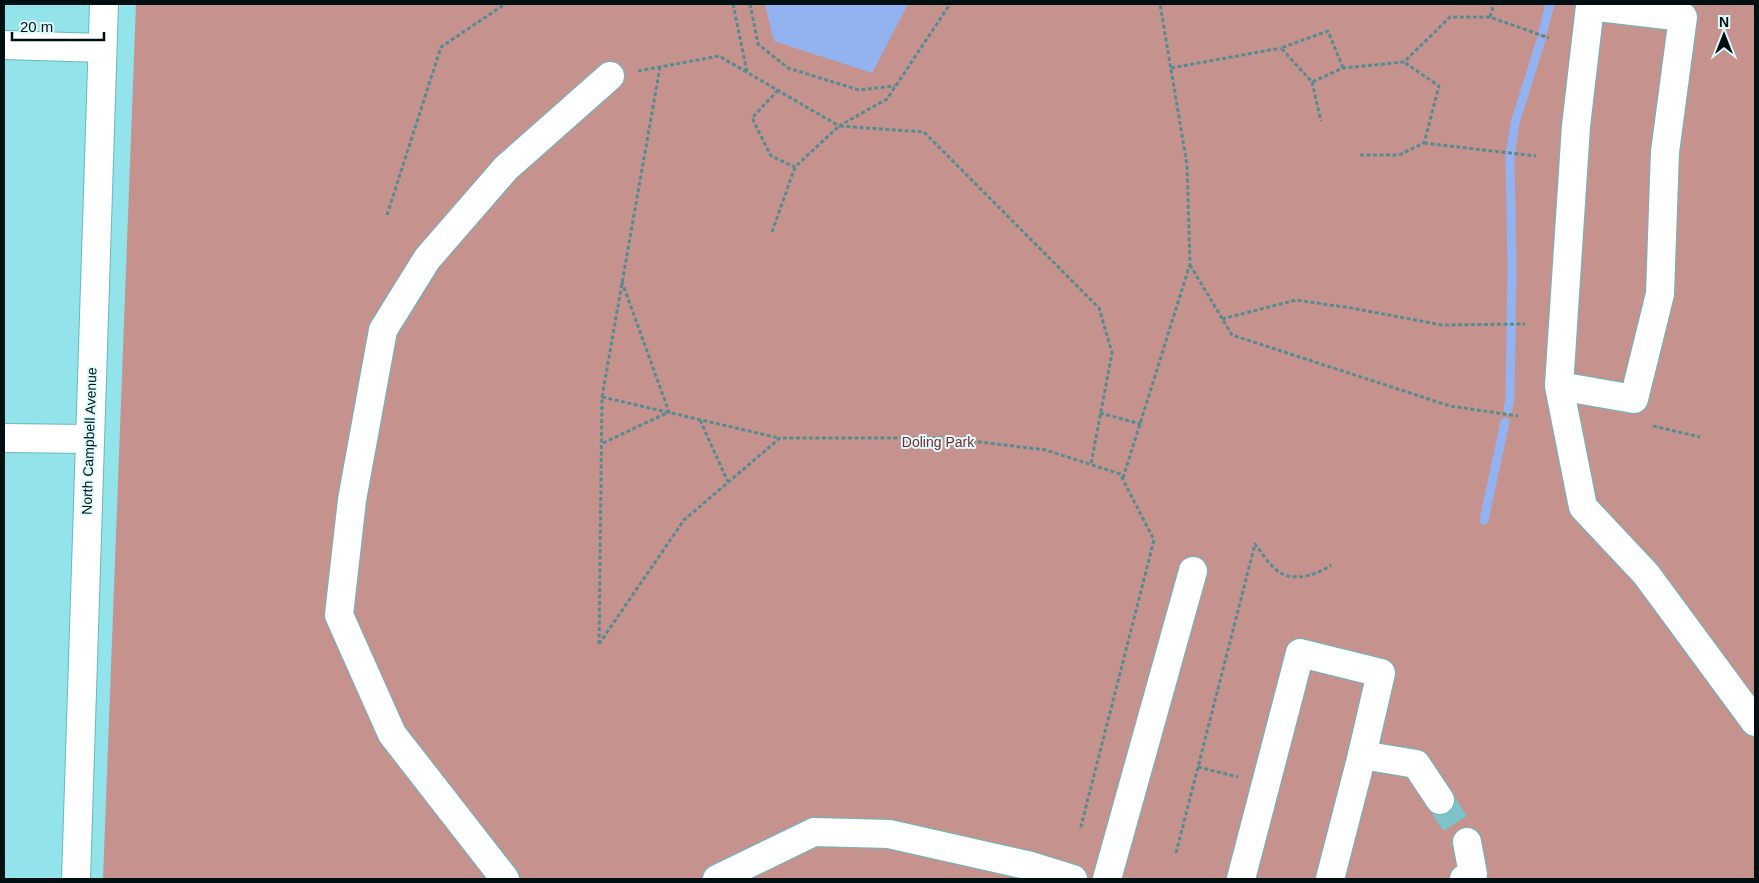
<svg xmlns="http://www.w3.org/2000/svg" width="1759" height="883" font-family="Arial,sans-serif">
  <rect width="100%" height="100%" fill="#93e3ea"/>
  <path fill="#c6928e" d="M136,4H1755V879H103Z"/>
  <path fill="#93b3f0" d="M765,4H908L872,73L774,41Z"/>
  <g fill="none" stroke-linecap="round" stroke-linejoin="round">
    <g stroke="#93b3f0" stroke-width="9">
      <path d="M1543,31L1550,4"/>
      <path d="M1508,409L1510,399L1512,267L1510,156L1515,123L1541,40"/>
      <path d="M1484,520L1505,422"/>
    </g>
    <path stroke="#7dc3ca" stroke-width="28" stroke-dasharray="28 14" stroke-linecap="butt" d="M1440,800L1467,842"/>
    <g stroke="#68b7be" stroke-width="30">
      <g id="minor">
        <path d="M4,45L102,48"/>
        <path d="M1559,386L1634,399L1660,294L1665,152L1683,17L1590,6L1576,126L1559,386L1583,507L1646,574L1755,722"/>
        <path d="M4,438L89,439"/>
        <path d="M76,879L104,4"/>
        <path d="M505,879L392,734L339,615L352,500L383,330L427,259L506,168L610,76"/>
        <path d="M717,879L814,832L889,834L1031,866L1073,879"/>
        <path d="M1107,879L1193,571"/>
        <path d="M1241,879L1300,653L1381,673L1362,755L1416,764L1440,800"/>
        <path d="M1330,879L1362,755"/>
        <path d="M1464,879L1473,874L1467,842"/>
      </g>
    </g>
    <g stroke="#568c91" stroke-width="3" stroke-dasharray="4 2.5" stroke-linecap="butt">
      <path d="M733,4L747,72"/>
      <path d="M750,4L758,44L788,68L859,90L895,86"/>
      <path d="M1490,17L1494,4"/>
      <path d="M1171,68L1281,48"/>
      <path d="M1343,68L1328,31L1281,48L1312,82L1343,68L1404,62L1450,17H1490L1549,38"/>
      <path d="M638,71L719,56L839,126L887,99L950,4"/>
      <path d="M1312,82L1321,121"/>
      <path d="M778,90L752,118L771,156L795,167"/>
      <path d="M1424,143L1536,156"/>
      <path d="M1360,155H1399L1424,143L1439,86L1404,62"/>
      <path d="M387,215L441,47L505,4"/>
      <path d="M772,232L795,167L839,126L924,132L1099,308L1112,353L1091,464"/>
      <path d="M1190,265L1232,335L1450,406L1518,416"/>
      <path d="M1222,319L1296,300L1351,308L1442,325L1525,324"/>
      <path d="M602,397L779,438"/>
      <path d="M1100,413L1141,424"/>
      <path d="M700,420L728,482"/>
      <path d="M1653,426L1700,437"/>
      <path d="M603,443L669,412L622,282"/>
      <path d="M1123,478L1190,264L1187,165L1160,4"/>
      <path d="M599,644L684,520L780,438H947L1046,450L1120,474L1154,540L1080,830"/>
      <path d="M599,644L602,397L660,67"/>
      <path d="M1198,767L1238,777"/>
      <path d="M1176,853L1255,544C1262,553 1269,565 1279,572C1293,582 1318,575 1331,565"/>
    </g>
    <use href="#minor" stroke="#fff" stroke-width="28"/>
  </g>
  <g text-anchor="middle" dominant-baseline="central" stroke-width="4" stroke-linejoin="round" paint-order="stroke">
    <g font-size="14" fill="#001012" stroke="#dcfbfd">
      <text transform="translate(89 441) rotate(-88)">North Campbell Avenue</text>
    </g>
    <g font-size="14" fill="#802528" stroke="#dcfbfd">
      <text x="938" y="442">Doling Park</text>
    </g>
  </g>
  <rect width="1759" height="883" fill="none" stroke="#001012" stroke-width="10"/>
  <g transform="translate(1724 35)" stroke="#dcfbfd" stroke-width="4" paint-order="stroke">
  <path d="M0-4L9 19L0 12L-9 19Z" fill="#001012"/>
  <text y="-8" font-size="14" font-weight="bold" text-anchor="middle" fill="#001012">N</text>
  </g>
  <path d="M12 32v8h92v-8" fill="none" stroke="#001012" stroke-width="2.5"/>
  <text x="20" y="32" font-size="15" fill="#001012" stroke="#dcfbfd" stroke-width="4" paint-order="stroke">20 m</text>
</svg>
